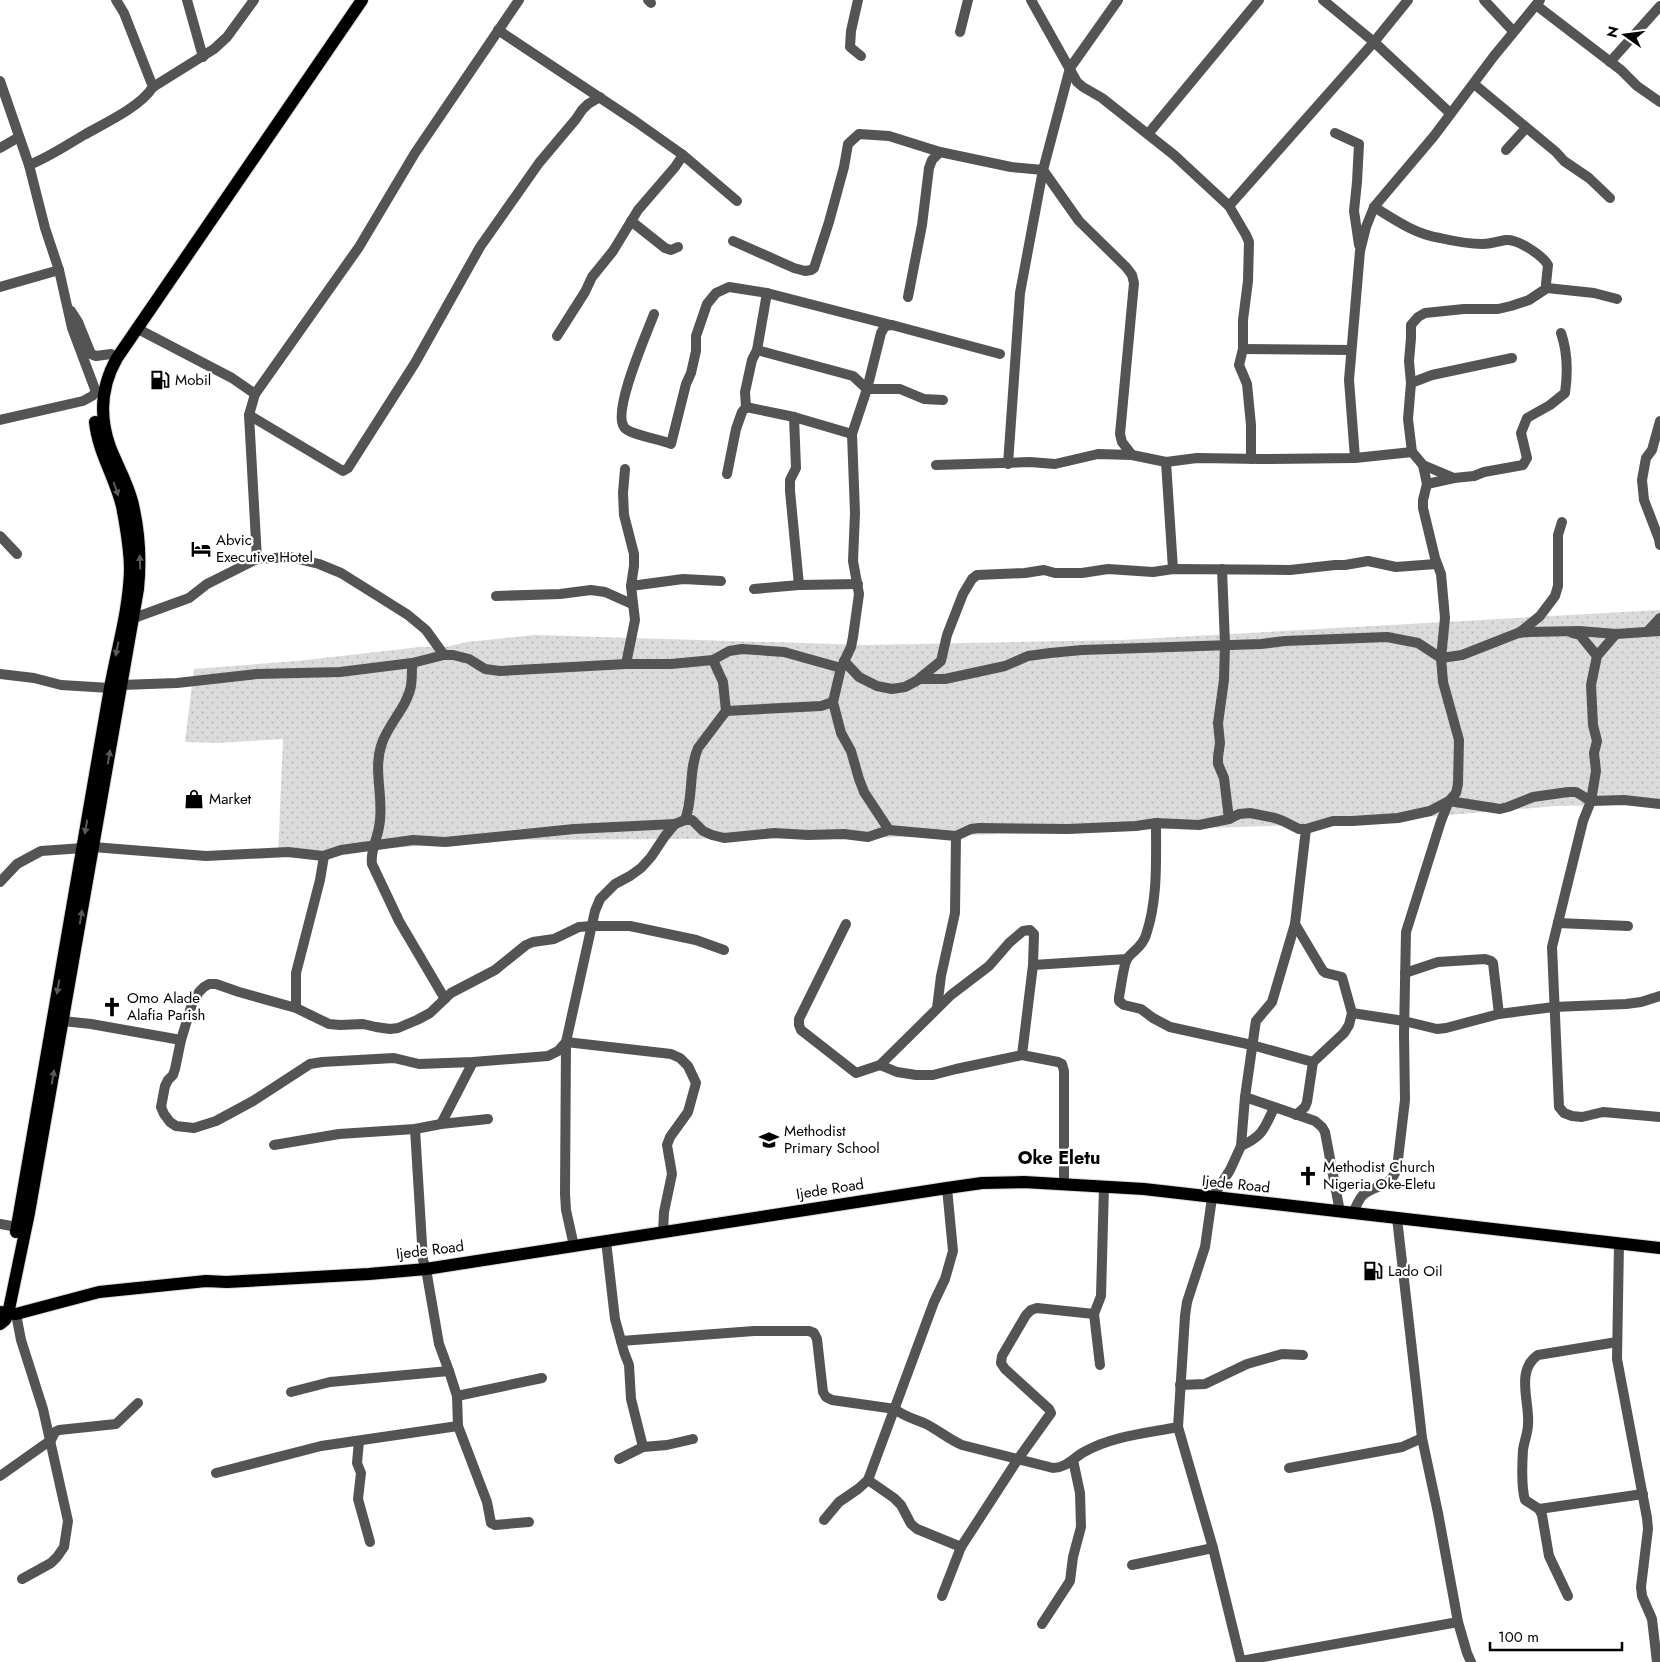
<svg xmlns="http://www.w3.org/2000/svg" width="1660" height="1662" font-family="Jost,sans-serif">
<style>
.grass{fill:url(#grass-dots)}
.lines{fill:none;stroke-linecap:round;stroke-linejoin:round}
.major-casing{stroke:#dbdbdb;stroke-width:14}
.minor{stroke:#545454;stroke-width:10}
.major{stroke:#000;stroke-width:12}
.oneway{fill:#595959}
.labels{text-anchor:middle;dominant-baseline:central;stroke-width:4.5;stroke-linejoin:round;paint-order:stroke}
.poi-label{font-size:15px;fill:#000;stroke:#fff;text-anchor:start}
.street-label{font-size:15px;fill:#000;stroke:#fff}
.quarter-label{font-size:18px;font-weight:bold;fill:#000;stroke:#fff}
</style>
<defs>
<pattern id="grass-dots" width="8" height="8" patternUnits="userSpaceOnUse" patternTransform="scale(1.25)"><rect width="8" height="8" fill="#dbdbdb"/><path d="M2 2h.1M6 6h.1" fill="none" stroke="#bababa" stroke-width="1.8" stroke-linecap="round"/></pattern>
</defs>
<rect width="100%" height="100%" fill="#fff"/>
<polygon class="grass" points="1660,610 1660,804 1557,806 1341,824 866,838 505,840 278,856 283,739 217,743 185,742 194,669 297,661 420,647 446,647 467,642 535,635 867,645 1122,640"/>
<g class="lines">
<defs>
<g id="major">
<path d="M16,1232L110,688C117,649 129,610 130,570C130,549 126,527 122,506C115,477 98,452 95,422"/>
<polyline points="0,1312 16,1314 99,1292 206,1281 227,1282 369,1274 426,1269 947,1188 982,1183 1024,1182 1144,1189 1660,1248"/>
<path d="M0,1324L5,1320L8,1314L29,1213L138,589C141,559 139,529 132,501C127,482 117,465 110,447C99,416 101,386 117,358L362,0"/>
</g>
</defs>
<use href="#major" class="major-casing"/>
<g class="minor">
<polyline points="187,0 203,57"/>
<polyline points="648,0 651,3"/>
<polyline points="858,0 851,31 850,47 861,56"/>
<polyline points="1031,0 1077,82 1083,87 1102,98 1174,155 1229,206 1246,235 1249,242 1248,281 1243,320 1243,349 1239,365 1247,384 1251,425 1251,459"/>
<polyline points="1323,0 1374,42 1450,113"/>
<polyline points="1484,0 1513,31"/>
<polyline points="1536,5 1621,70 1637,86 1660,102"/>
<polyline points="498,30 635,121 683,155 675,167 638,210 613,251 592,277 585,292 557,336"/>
<polyline points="960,32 968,0"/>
<polyline points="1610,62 1660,6"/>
<polyline points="0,81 29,165 45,228 59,270 72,328 96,392 92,396 83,401 0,420"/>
<polyline points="1474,84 1556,152 1564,161 1589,178 1610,198"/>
<polyline points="153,87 214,49 227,37 254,0"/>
<polyline points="1335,133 1359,144 1357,182 1354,211 1359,245"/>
<polyline points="1148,134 1259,0"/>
<polyline points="0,148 19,137"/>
<polyline points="1506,150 1526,128"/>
<polyline points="683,155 737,201"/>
<path d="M29,165C49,157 65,146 84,135C105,123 139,108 153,87L124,13L116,0"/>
<polyline points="1229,206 1374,42 1408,0"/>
<path d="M1374,207C1395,220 1415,234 1440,238C1453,241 1469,244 1483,244C1491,244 1498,241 1506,240C1518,239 1542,255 1548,265L1546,284L1547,288"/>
<polyline points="631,221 665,248 671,250 678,247"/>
<polyline points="733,241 794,268 805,271 811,270 814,268 829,222 844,167 848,144 859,134 889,136 940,152 1011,167 1043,170 1079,221 1126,267 1132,275 1134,283 1120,434 1122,442 1132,455"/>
<polyline points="0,287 59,270"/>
<polyline points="908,297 922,225 929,168 932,160 940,152"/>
<polyline points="71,311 78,322 91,354 96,356 111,354"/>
<path d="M654,314C647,333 612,411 624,427C629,435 660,439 671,444L686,384L691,373L696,351V336L707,304L716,293L729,287L767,293L891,325"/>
<polyline points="138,329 232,378 255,394 249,415 343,471 348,468 415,363 480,247 539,163 576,119 582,110 588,104 600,97"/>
<polyline points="1243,349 1351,350"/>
<polyline points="757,350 853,376 867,389 900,389 924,399 943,400"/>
<polyline points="1411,383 1432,375 1512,358"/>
<polyline points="255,394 359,247 415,153 519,0"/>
<polyline points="746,407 794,417 852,434"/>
<polyline points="249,415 257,559"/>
<polyline points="794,417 796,468 790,480 790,491 799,585"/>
<polyline points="1660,421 1652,450 1646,458 1642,480 1644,500 1659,539 1660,545"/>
<polyline points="1355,458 1349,380 1360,251 1366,227 1374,207 1434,136 1494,56 1540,0"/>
<polyline points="1166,462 1173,569"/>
<polyline points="1008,464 1020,293 1043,170 1070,68 1118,0"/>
<polyline points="936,465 1030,462 1055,464 1098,454 1132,455 1166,462 1197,458 1261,459 1355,458 1412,452"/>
<polyline points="1423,465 1454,478"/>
<polyline points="625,469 623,493 624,515 634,554 634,566 631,586 635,620 626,664"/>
<polyline points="727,474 736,429 742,412 746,407 745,392 752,360 757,350 767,293"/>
<path d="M1427,484L1454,478L1474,476L1484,472L1523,465L1527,458L1521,433L1527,418L1550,405L1565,393C1568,372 1568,353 1561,333"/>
<polyline points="0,536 17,554"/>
<polyline points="1222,569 1225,644 1224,680 1218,723 1220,743 1218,757 1218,764 1224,778 1229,819"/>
<polyline points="631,586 683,579 721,581"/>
<polyline points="754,589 799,585 858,584"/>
<polyline points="496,596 560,594 591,590 605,592 632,604"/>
<polyline points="134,618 189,598 207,584 257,559 290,557 319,564 341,573 381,598 408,615 426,630 444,655"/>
<polyline points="1649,630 1660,618"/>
<polyline points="1519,633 1540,616 1555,596 1558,586 1558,535 1562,522"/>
<polyline points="1572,633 1580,635 1597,656 1591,685 1593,725 1597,741 1594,753 1596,771 1591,801 1583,821 1552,947 1559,1107 1564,1113 1572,1116 1582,1117 1603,1112 1660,1117"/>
<polyline points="1597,656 1616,634"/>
<polyline points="844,661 859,677 877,686 892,689 905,687 920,679 945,679 1005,666 1028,656 1050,653 1082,650 1261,644 1285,641 1387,637 1418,643 1441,658 1462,655 1518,633 1528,632 1579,631 1616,634 1660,631"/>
<path d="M412,663C412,670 412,678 411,686C407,707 389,723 382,743C372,771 385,799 379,827C377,840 370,851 372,864L399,921L445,999"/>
<polyline points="0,674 34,678 61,685 110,688"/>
<polyline points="920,678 941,661 947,635 963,594 972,579 977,575 1025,573 1044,570 1055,573 1082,573 1108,569 1153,572 1173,569 1290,570 1335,565 1345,565 1368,561 1396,567 1436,564"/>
<polyline points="121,685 177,683 257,674 340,672 412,663 444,655 453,655 469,659 485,669 500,671 626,664 671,664 713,660 729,651 742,649 784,652 841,668"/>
<polyline points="726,711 821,706 833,702"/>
<path d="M685,820C694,797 688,771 698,748L726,711L723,682L713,660"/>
<path d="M1156,823C1156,861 1158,899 1146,935C1142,948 1132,951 1127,959C1123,967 1121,988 1119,997V1001L1124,1005L1141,1009L1153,1018L1170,1027L1252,1045L1313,1062"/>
<polyline points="889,830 864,792 859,779 851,751 841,733 833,702 841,668 851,647 853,637 859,594 853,561 855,513 852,434 867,389 881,333 885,326 892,325 1000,354"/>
<polyline points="93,847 206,856 288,852 323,856 341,850 413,840 445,842 574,829 675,824"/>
<polyline points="0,882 17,864 41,851 83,848"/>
<polyline points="1558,923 1628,926"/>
<polyline points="846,924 799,1019 799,1025 801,1030 856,1073 880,1065 951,995 989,966 1009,943 1023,931 1030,930 1034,934 1033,965 1022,1055"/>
<polyline points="1295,924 1323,971 1326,973 1342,977 1352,1013 1349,1025 1344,1033 1313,1062 1307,1102 1305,1107 1296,1115"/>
<polyline points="1033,965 1127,959"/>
<polyline points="1405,973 1438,962 1485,959 1491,961 1493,963 1499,1014"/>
<polyline points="296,1008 296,973 320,880 324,856"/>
<polyline points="937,1008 941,976 955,913 956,836"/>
<polyline points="1352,1013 1404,1021 1437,1029 1446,1028 1499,1014 1554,1007 1626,1004 1641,1002 1660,996"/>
<polyline points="63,1021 91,1024 181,1040"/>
<polyline points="880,1065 897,1072 916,1075 933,1075 956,1069 1022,1055 1058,1062 1062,1064 1064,1071 1064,1183"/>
<polyline points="1245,1097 1315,1121 1322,1127 1325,1132 1340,1212"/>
<polyline points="441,1124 473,1062"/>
<polyline points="415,1129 423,1260 426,1269 439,1344 449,1371 457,1396 458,1426 487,1502 491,1523 495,1525 529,1522"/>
<polyline points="274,1145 339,1134 415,1129 441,1124 488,1119"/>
<path d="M1241,1146C1263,1136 1264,1129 1274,1108"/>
<path d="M1353,1213C1356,1207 1358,1200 1363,1195C1376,1184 1391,1188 1397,1168L1405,1100L1404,1034L1406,932L1441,821L1449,801L1456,793L1458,784L1459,740L1443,682L1441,658L1445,618L1441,574L1435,558L1423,508V500L1427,484L1423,465L1412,452L1408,419L1411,383L1409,361L1411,338V325L1418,317L1425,313L1464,309H1498L1511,306L1529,300L1547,288L1594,293L1617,299"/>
<polyline points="1397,1218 1422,1438 1438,1513 1458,1622 1467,1653 1471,1662"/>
<polyline points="0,1224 17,1227"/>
<polyline points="663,1232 664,1212 672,1174 667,1145 670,1137 688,1112 696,1083 688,1066 680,1058 671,1054 566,1042 558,1051 548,1056 473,1062 419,1064 394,1058 322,1062 310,1064 253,1101 216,1121 194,1128 176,1126 170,1122 164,1114 161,1107 165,1086 168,1080 173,1075 175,1069 181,1040 192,1004 199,992 204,987 209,984 216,984 239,992 296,1008 329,1024 340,1025 363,1024 376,1027 390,1029 398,1028 417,1020 430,1013 451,993 495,970 526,945 533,942 554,939 579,927 593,926 630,926 696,940 724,950"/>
<polyline points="606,1241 615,1319 624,1352 629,1365 631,1399 643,1447"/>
<polyline points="1619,1243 1617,1359 1647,1518 1648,1529 1641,1587 1642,1596 1652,1619 1657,1662"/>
<polyline points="574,1246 566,1210 565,1194 566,1042 595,911 600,899 615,884 630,876 641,868 651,857 665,836 675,824 685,820 692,820 703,831 712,835 724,838 774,833 808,835 844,834 868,837 889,830 956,836 971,829 979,828 1068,829 1136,826 1156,823 1199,825 1229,819 1239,814 1250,813 1275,818 1283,821 1299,829 1306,829 1333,821 1352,821 1398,818 1430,811 1449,801 1500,809 1508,807 1533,797 1568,792 1576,792 1591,801 1624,800 1660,804"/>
<polyline points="16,1314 21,1340 43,1409 68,1521 64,1547 57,1557 51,1563 22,1579"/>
<path d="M621,1341L754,1331H809L814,1333L817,1339L823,1392L826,1397L832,1400L895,1409C903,1416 914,1419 924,1423C937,1429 948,1439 962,1445L1053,1468C1066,1468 1073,1458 1084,1452C1112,1436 1147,1433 1178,1427"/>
<polyline points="1100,1365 1094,1314 1101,1296 1104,1186"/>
<polyline points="1180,1385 1205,1384 1247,1364 1282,1354 1303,1355"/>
<polyline points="291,1392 330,1382 449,1371"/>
<polyline points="457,1396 542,1378"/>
<polyline points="359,1441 357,1463 361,1473 358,1499 370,1542"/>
<polyline points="619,1459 643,1447 667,1445 693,1439"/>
<polyline points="1289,1468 1402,1447 1422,1438"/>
<polyline points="216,1473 321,1446 458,1426"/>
<polyline points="0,1476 51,1440 55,1432 59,1430 116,1424 138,1403"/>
<polyline points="868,1480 894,1498 901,1505 911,1524 917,1529 961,1547"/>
<polyline points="1539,1509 1643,1494"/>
<polyline points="824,1520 839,1502 858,1489 868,1480 934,1302 945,1279 953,1251 947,1188"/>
<polyline points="1132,1565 1213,1548"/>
<polyline points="942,1596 961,1547 1018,1459 1051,1413 1049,1409 1005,1369 1001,1363 1002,1356 1026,1315 1031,1310 1037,1308 1094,1314"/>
<path d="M1568,1596L1549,1556L1542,1515L1539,1509L1525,1500C1521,1486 1522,1466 1523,1450C1524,1442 1528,1433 1528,1424C1530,1403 1515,1370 1538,1355L1617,1342"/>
<polyline points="1042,1624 1070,1581 1073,1557 1081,1527 1080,1493 1073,1460"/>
<polyline points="1241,1661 1458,1622"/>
<polyline points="1241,1662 1213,1548 1178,1427 1185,1316 1187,1302 1205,1247 1212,1198 1230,1170 1241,1146 1245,1097 1255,1027 1256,1021 1272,1002 1295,924 1306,829"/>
</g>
<use href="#major" class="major"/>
</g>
<defs><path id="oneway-solid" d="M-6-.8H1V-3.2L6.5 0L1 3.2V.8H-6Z" transform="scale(1.25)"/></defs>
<g class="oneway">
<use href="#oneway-solid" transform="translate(116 489) rotate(71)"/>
<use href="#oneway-solid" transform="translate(140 562) rotate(-92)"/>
<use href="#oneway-solid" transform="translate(117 649) rotate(102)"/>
<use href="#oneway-solid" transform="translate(109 757) rotate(-80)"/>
<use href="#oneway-solid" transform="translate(86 827) rotate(100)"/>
<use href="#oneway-solid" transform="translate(81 917) rotate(-80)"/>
<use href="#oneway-solid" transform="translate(58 987) rotate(100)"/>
<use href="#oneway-solid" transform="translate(53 1077) rotate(-80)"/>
</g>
<defs>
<symbol id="fuel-bare" viewBox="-9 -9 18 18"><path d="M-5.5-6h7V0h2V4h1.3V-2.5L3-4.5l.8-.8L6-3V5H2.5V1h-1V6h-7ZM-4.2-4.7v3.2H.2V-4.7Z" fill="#000" stroke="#fff" stroke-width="2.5" paint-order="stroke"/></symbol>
<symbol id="hotel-bare" viewBox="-9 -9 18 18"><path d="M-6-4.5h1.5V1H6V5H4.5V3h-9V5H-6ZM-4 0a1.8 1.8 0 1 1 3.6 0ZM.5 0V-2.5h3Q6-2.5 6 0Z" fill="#000" stroke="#fff" stroke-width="2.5" paint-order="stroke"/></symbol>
<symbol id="shop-bare" viewBox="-9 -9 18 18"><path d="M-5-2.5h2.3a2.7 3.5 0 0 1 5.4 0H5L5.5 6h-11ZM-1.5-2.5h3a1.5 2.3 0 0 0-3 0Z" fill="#000" stroke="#fff" stroke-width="2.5" paint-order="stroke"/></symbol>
<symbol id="church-bare" viewBox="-9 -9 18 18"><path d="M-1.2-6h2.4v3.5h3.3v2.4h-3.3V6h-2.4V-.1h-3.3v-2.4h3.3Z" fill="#000" stroke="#fff" stroke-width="2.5" paint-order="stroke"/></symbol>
<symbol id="school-bare" viewBox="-9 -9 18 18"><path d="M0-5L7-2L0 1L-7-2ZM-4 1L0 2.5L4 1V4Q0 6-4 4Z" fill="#000" stroke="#fff" stroke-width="2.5" paint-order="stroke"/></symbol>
</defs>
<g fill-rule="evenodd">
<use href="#fuel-bare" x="146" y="366" width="28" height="28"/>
<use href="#hotel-bare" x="187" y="535" width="28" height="28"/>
<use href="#shop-bare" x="180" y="785" width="28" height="28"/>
<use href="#church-bare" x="98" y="993" width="28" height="28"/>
<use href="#school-bare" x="755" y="1126" width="28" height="28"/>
<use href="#church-bare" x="1294" y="1162" width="28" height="28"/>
<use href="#fuel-bare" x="1359" y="1257" width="28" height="28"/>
</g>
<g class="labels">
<g class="poi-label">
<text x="175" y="380">Mobil</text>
<text x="216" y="540">Abvic<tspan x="216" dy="17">Executive Hotel</tspan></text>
<text x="209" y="799">Market</text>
<text x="127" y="998">Omo Alade<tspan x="127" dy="17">Alafia Parish</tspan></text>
<text x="784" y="1131">Methodist<tspan x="784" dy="17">Primary School</tspan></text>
<text x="1323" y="1167">Methodist Church<tspan x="1323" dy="17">Nigeria Oke-Eletu</tspan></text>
<text x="1388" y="1271">Lado Oil</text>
</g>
<g class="street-label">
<text transform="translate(1236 1184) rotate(6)">Ijede Road</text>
<text transform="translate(830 1189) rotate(-9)">Ijede Road</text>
<text transform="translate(430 1250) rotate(-7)">Ijede Road</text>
</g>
<g class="quarter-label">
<text x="1059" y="1158">Oke Eletu</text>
</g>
</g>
<g transform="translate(1625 35) rotate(284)" stroke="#ffffff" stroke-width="4" paint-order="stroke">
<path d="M0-4L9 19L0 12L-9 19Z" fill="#000000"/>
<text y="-8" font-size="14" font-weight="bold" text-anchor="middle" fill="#000000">N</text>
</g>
<path d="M1490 1642v8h132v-8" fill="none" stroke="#000000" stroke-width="2.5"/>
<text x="1498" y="1642" font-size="15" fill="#000000" stroke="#ffffff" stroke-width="4" paint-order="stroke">100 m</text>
</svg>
